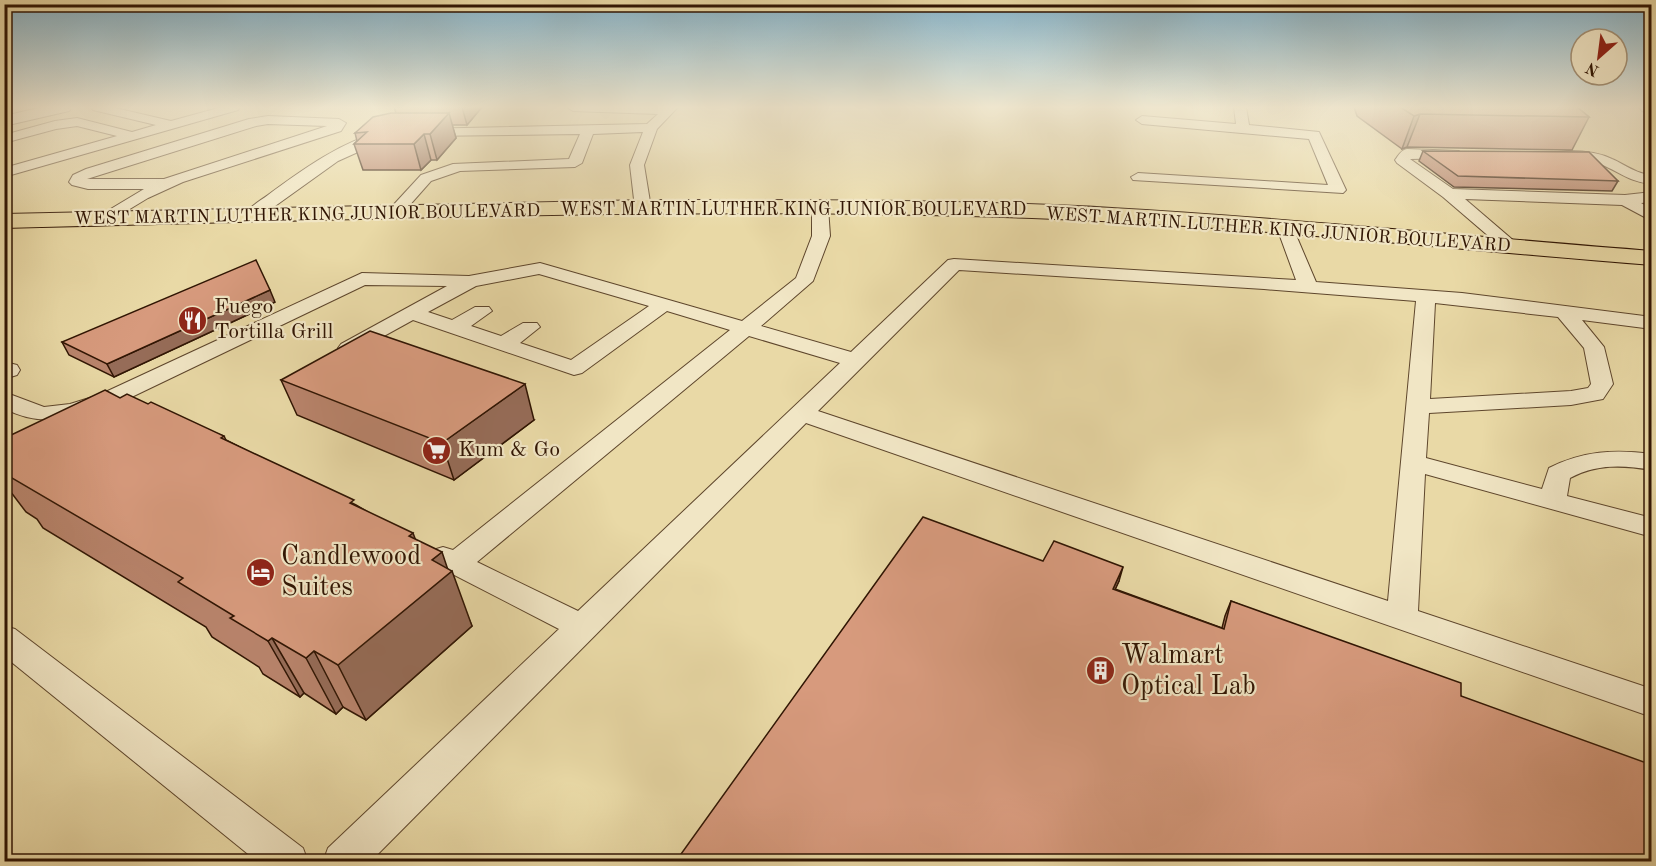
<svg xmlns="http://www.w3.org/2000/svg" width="1656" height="866" font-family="'Old Standard TT',serif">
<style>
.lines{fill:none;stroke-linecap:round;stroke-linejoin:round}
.lane-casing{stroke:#5e462c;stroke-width:2}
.street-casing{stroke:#5e462c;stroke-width:2}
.secondary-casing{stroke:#301503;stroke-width:2}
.primary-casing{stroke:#301503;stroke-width:2}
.lane{fill:#f1e6c5;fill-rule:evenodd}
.street{fill:#f1e6c5;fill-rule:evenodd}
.secondary{fill:#f1e6c5;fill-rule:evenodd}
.primary{fill:#e9d9a6;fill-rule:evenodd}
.wall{fill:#b9846c;stroke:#301503;stroke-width:1.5}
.shaded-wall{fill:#966c58;stroke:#301503;stroke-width:1.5}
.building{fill:#d79a7d;stroke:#301503;stroke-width:1.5}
.labels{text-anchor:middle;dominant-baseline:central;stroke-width:4.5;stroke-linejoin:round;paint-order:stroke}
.far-street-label{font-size:18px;fill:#301503;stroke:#f1e6c5}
.poi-label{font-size:22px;fill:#301503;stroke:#f1e6c5;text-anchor:start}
.near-poi-label{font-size:27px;fill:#301503;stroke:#f1e6c5;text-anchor:start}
</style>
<rect width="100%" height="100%" fill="#e9d9a6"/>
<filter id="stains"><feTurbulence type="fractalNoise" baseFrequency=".00333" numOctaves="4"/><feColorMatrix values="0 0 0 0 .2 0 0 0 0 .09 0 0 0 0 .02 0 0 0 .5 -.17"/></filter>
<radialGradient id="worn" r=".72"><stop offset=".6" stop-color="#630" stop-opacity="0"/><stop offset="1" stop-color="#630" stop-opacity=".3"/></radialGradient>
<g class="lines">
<defs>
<g id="lane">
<polygon points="91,107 111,107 171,121 222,107 240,107 238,110 4,177 4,168 117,136 77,126 56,129 4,143 4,135 55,121 77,118 132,132 156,125 93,110"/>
<polygon points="567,107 678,107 657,129 644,165 651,208 649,211 637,211 635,208 630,165 643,132 593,134 582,163 575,167 460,171 431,181 400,216 388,216 386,213 421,175 453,164 569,159 580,134 422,136 415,132 417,129 647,124 658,114 573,111"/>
<polygon points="1234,107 1246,107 1249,125 1319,132 1346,190 1343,193 1133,180 1131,177 1138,173 1328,185 1309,139 1142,124 1136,120 1142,116 1236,124"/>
<path d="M268,116L339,119L346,123L341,131L183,182L148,198L105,224L99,222L97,219L99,216L144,189H88L72,185L69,182L73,175L86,169L249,119ZM268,124L327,126L164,179H87L256,126Z"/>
<path d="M384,131L389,132L391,135L389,138L338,161L257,219H245L243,216C249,207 260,201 268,195C303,169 342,141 384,131Z"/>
<path d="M1407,149L1459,151L1461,154L1459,157L1454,158L1410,159L1453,189L1625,195L1652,192V202L1641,203L1652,209V221L1622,205L1465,199L1521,247L1518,251H1506L1443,197L1397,163L1395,160C1399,155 1401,150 1407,149Z"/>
<path d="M1569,151C1584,151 1598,152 1612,159C1626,165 1636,174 1652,175V184C1627,182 1615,168 1594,162C1582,158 1565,163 1557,155L1559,152Z"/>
<path d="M820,202L828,207L830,236L813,281L761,326L851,352L948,260L954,259L1296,280L1277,228L1285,223L1293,228L1316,282L1462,293L1652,317V329L1582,320L1604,347L1613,384L1603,399L1571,405L1429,413L1426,458L1542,489L1549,468C1583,451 1614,449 1652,454V470C1622,465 1597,464 1570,478L1567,496L1652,518V537L1425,474L1418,611L1652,689V717L806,423L370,862H323L328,848L559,629L433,564L429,557L433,550L443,547L453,550L730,330L667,311L582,373L574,375L413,320L355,352L348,354L341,352L338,348L341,344L447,286L365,285L115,405C77,418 42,429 4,408V392L44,407L70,404L99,395L362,273L469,276L540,263L742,321L796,278L812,236V207ZM959,270L1264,289L1416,301L1388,601L818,411ZM539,274L649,306L571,360L520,343L540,327L537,323H523L501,336L471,326L492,311L489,307H475L452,320L428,312L476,286ZM1435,303L1558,317L1584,348L1591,384L1588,388L1571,391L1430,399ZM749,336L840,363L578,611L477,562Z"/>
<polygon points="9,363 17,365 20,370 17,375 4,379 4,365"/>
<polygon points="4,626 15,629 303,848 308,862 258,862 4,656"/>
</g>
<polygon id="street" points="43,107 72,107 69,111 4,126 4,116"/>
<polygon id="secondary" points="1639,107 1652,107 1652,114 1642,111"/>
<path id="primary" d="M647,200C802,200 957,199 1112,208C1292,218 1472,237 1652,251V265C1445,249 1239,225 1032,218C690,206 347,220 4,228V214Z"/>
</defs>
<use href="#lane" class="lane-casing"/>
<use href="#street" class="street-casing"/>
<use href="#secondary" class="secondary-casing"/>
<use href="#primary" class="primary-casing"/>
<use href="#lane" class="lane"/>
<use href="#street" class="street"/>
<use href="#secondary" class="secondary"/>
<use href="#primary" class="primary"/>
</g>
<g class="wall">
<polygon points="394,107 482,107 467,125 452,125 456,138 437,160 431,160 421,170 363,170 354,144 357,141 355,133 396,113"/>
<polygon points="1354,107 1577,107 1589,117 1572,150 1407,147 1402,149 1357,116"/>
<polygon points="1423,151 1618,181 1612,191 1454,187 1419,161"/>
<polygon points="275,302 114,377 69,355 62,342"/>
<polygon points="281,380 534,420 454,480 297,415"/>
<polygon points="120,398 224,436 226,440 356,505 416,540 447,568 472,626 366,720 343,707 336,714 304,693 300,697 263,674 259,667 212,637 206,627 43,528 37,519 26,512 4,483 4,441 10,438 9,436"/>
<polygon points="1043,561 1119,581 1115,589 1222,628 1225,616 1231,601 1461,696 1652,861"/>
</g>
<g class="shaded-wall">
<polygon points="462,107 482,107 467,125"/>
<polygon points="449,113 456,138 437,160 430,134"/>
<polygon points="1420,114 1407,147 1402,149 1414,116"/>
<polygon points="424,134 431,160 421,170 414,144"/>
<polygon points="270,290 275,302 114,377 107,364"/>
<polygon points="525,384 534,420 454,480 442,443"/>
<polygon points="413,533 433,586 432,560 442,552 449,573 452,571 472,626 366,720 338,665 409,536"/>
<polygon points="1123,567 1119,581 1109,603 1113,589"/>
<polygon points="272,638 304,693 300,697 268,641"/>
<polygon points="314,651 343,707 336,714 306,658"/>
</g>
<g class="building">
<polygon points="1400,107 1577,107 1589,117 1420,114 1414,116"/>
<polygon points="391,113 449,113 430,134 424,134 414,144 354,144 367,132 355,133 373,117"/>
<polygon points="1423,151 1589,152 1618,181 1458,176"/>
<polygon points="256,260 270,290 107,364 62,342"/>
<polygon points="370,331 525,384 442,443 281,380"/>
<polygon points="105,390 120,398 127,394 148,404 151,402 224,436 221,438 354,500 350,503 413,533 409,536 442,552 432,560 452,571 338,665 314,651 306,658 272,638 268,641 230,618 234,616 178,582 183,578 5,474 10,472 4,469 4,441 11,438 9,436"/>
<polygon points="923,517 1043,561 1054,541 1123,567 1113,589 1224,629 1231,601 1461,683 1461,696 1652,765 1652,861 676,861"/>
</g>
<linearGradient id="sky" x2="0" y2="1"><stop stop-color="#87b6cd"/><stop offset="0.47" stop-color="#f5eed7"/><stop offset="1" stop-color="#f5eed7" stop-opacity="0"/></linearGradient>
<rect width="1656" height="228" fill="url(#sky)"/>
<defs>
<symbol id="restaurant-disc" viewBox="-11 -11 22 22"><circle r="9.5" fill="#8f2418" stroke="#f1e6c5"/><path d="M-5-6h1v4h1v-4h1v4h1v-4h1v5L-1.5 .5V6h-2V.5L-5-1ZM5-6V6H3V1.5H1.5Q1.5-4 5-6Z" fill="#fff"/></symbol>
<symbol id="supermarket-disc" viewBox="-11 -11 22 22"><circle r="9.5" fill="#8f2418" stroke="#f1e6c5"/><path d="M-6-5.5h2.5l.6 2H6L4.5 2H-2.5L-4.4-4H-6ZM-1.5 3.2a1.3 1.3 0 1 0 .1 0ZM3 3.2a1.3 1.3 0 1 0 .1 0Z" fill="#fff"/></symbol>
<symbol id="hotel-disc" viewBox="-11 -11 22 22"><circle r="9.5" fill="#8f2418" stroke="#f1e6c5"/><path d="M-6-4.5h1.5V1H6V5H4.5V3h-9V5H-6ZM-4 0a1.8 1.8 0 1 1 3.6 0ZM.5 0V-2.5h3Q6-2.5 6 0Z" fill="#fff"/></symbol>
<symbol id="building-disc" viewBox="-11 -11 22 22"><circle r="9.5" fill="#8f2418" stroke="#f1e6c5"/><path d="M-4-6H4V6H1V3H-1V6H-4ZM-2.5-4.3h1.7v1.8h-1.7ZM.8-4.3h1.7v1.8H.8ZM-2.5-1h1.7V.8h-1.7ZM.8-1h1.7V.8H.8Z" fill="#fff"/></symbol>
</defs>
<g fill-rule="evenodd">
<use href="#restaurant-disc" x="176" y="304" width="33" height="33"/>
<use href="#supermarket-disc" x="420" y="434" width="33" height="33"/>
<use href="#hotel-disc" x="244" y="556" width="33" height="33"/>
<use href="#building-disc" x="1084" y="654" width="33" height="33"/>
</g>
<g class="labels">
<g class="far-street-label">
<text x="793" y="210">WEST MARTIN LUTHER KING JUNIOR BOULEVARD</text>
<text transform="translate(307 215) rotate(-1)">WEST MARTIN LUTHER KING JUNIOR BOULEVARD</text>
<text transform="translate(1278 230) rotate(4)">WEST MARTIN LUTHER KING JUNIOR BOULEVARD</text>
</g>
<g class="poi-label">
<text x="214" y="307">Fuego<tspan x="214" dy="25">Tortilla Grill</tspan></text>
<text x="458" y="450">Kum &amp; Go</text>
</g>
<g class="near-poi-label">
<text x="281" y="556">Candlewood<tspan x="281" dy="31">Suites</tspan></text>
<text x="1121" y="655">Walmart<tspan x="1121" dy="31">Optical Lab</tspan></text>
</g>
</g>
<rect width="1656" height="866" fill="none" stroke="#e9d9a6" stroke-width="24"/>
<rect x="6" y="6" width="1644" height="854" fill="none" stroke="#301503" stroke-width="3"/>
<rect x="12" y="12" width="1632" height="842" fill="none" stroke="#301503" stroke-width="1.5"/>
<g transform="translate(1599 57) rotate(208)"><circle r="28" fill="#f1e6c5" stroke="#a49277" stroke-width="1.5"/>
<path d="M0-4.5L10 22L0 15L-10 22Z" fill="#8f2418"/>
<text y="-9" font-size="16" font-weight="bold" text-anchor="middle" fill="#301503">N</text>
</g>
<rect width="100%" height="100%" filter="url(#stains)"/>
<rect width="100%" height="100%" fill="url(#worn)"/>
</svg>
